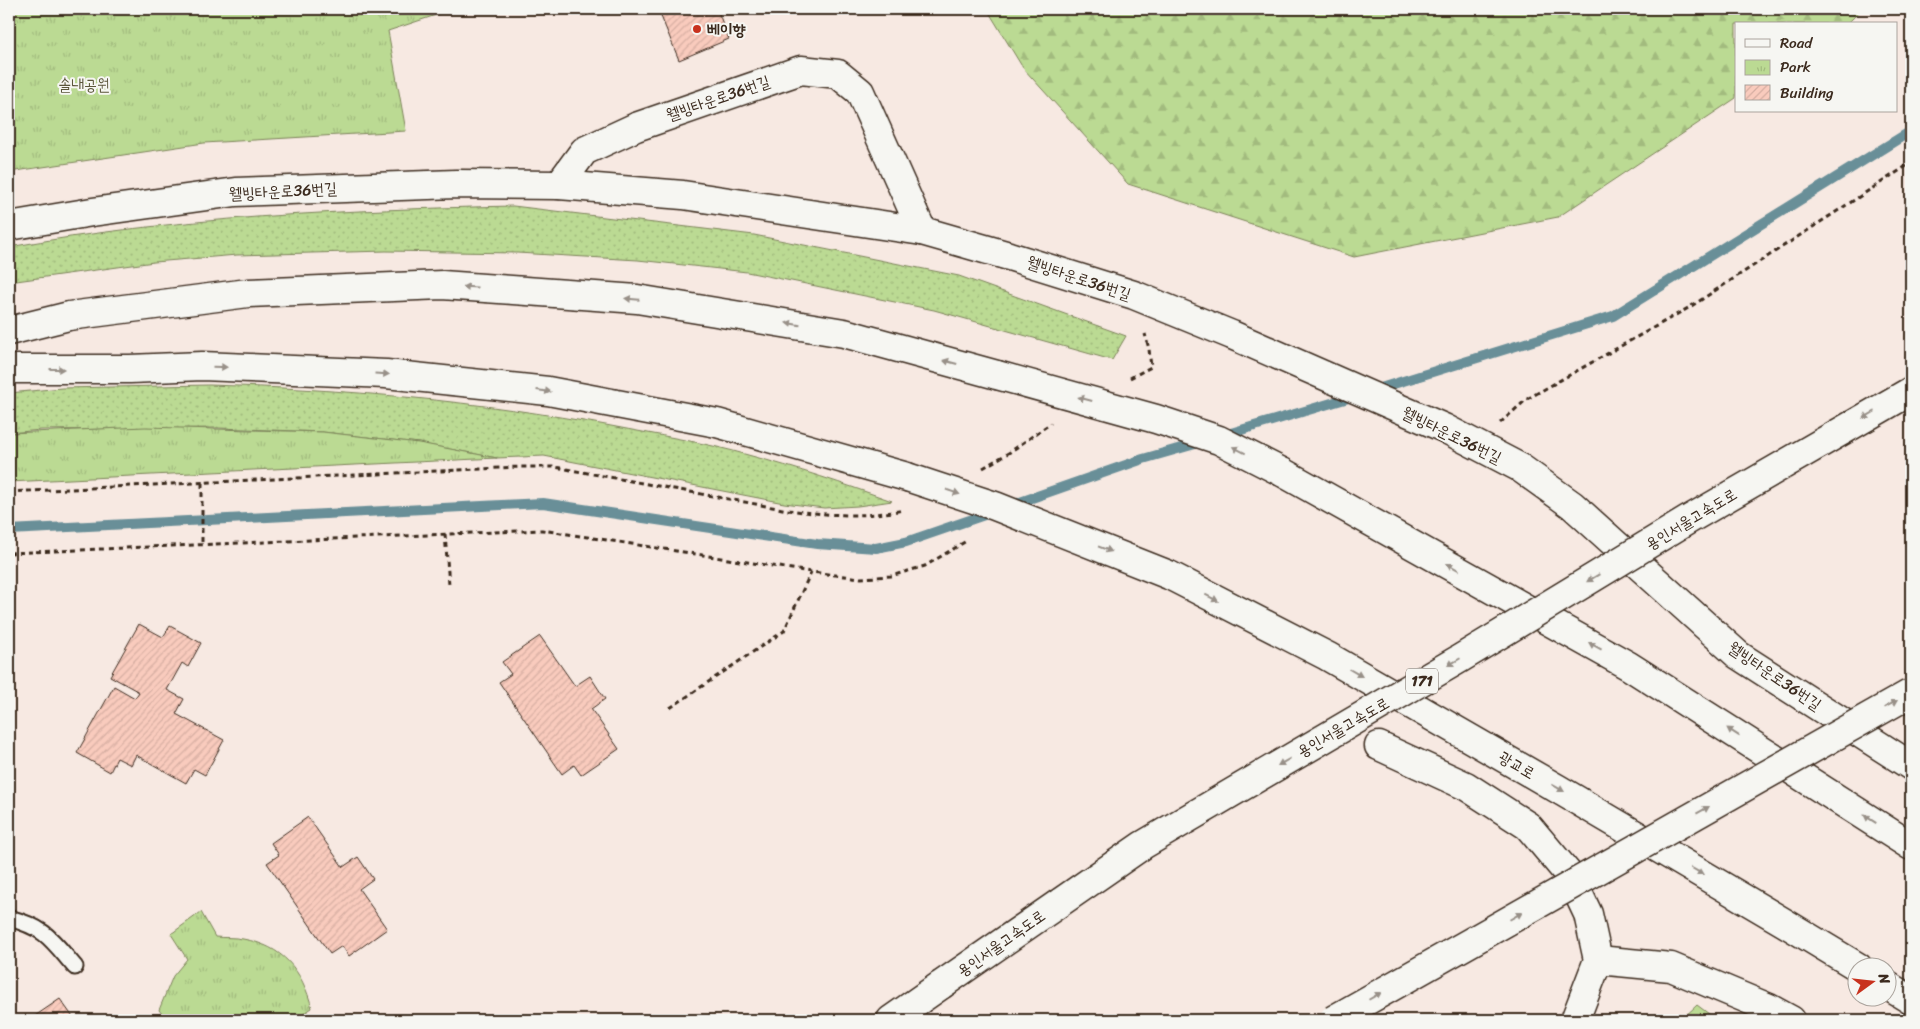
<svg xmlns="http://www.w3.org/2000/svg" width="1920" height="1029" font-family="Sriracha,'Poor Story',sans-serif">
<style>
.grass{fill:url(#grass-dots);stroke:#7b8258}
.forest{fill:url(#forest-firs);stroke:#7b8258}
.park{fill:url(#park-tufts);stroke:#7b8258}
.lines{fill:none;stroke-linecap:round;stroke-linejoin:round}
.stream{stroke:#698f98;stroke-width:10}
.building{fill:url(#building-hatch);stroke:#3b2a1e}
.lane-casing{stroke:#3b2a1e;stroke-width:19}
.street-casing{stroke:#3b2a1e;stroke-width:31}
.secondary-casing{stroke:#3b2a1e;stroke-width:31}
.highway-casing{stroke:#3b2a1e;stroke-width:31}
.path{stroke:#3b2a1e;stroke-width:3;stroke-dasharray:5 4;stroke-linecap:butt}
.lane{stroke:#f6f6f2;stroke-width:15}
.street{stroke:#f6f6f2;stroke-width:28}
.secondary{stroke:#f6f6f2;stroke-width:28}
.highway{stroke:#f6f6f2;stroke-width:28}
.secondary-bridge-casing{stroke:#3b2a1e;stroke-width:31;stroke-linecap:butt}
.highway-bridge-casing{stroke:#3b2a1e;stroke-width:31;stroke-linecap:butt}
.secondary-bridge{stroke:#f6f6f2;stroke-width:28}
.highway-bridge{stroke:#f6f6f2;stroke-width:28}
.oneway{fill:#989088}
.poi-dot{fill:#c8321e;stroke:#f6f6f2;stroke-width:2}
.labels{text-anchor:middle;dominant-baseline:central;stroke-width:4;stroke-linejoin:round;paint-order:stroke}
.shield{fill:#f6f6f2;stroke:#73675e;stroke-width:1}
.shield-label{font-size:15px;font-weight:bold;fill:#3b2a1e}
.poi-label{font-size:16px;font-weight:bold;fill:#3b2a1e;stroke:#f6f6f2;text-anchor:start}
.park-label{font-size:16px;fill:#5b563b;stroke:#f6f6f2}
.street-label{font-size:16px;fill:#3b2a1e;stroke:#f6f6f2}
</style>
<defs>
<pattern id="grass-dots" width="8" height="8" patternUnits="userSpaceOnUse" patternTransform="scale(1.25)"><rect width="8" height="8" fill="#bbda93"/><path d="M2 2h.1M6 6h.1" fill="none" stroke="#a2bb7e" stroke-width="1.8" stroke-linecap="round"/></pattern>
<pattern id="forest-firs" width="22" height="20" patternUnits="userSpaceOnUse" patternTransform="scale(1.25)"><rect width="22" height="20" fill="#bbda93"/><path d="M5 1l3.5 6h-7zM16 11l3.5 6h-7z" fill="#a2bb7e"/></pattern>
<pattern id="park-tufts" width="24" height="20" patternUnits="userSpaceOnUse" patternTransform="scale(1.25)"><rect width="24" height="20" fill="#bbda93"/><path d="M3 7l-1-3M5 7V3M7 7l1-3M15 17l-1-3M17 17v-4M19 17l1-3" fill="none" stroke="#a2bb7e"/></pattern>
<pattern id="building-hatch" width="6" height="6" patternUnits="userSpaceOnUse" patternTransform="scale(1.25)"><rect width="6" height="6" fill="#f9cbbd"/><path d="M-1 1l2-2M0 6l6-6M5 7l2-2" fill="none" stroke="#d6aea2"/></pattern>
</defs>
<rect width="100%" height="100%" fill="#f7e9e2"/>
<filter id="ink" filterUnits="userSpaceOnUse"><feTurbulence type="fractalNoise" baseFrequency=".02" numOctaves="2"/><feDisplacementMap in="SourceGraphic" scale="10" xChannelSelector="R" yChannelSelector="G"/><feConvolveMatrix kernelMatrix="1 2 1 2 8 2 1 2 1" color-interpolation-filters="sRGB"/></filter>
<g filter="url(#ink)">
<g class="grass">
<path d="M513,206L754,235L959,276L1126,336L1112,360L934,310L747,272L638,260L517,253L386,251L237,255L154,262L9,282V247C176,217 344,210 513,206Z"/>
<path d="M209,385C344,389 479,401 611,426C657,435 703,442 748,455C797,468 844,484 892,501L858,506L824,508L784,503L544,456L497,458L418,443L323,432L218,428L41,430L9,433V393L62,388Z"/>
</g>
<g class="forest">
<polygon points="987,9 1862,9 1847,24 1736,24 1736,98 1558,217 1354,257 1128,184 1023,68"/>
<polygon points="1697,1005 1717,1020 1681,1020"/>
</g>
<g class="park">
<polygon points="9,9 454,9 388,31 406,131 204,143 9,172"/>
<polygon points="145,427 323,432 419,443 497,458 9,482 9,433"/>
<path d="M201,912L215,937C224,938 234,937 243,939C283,946 302,970 312,1008L294,1020H167L159,1010L173,976L187,959L171,934Z"/>
</g>
<g class="lines">
<g class="stream">
<polyline points="1371,391 1613,316 1911,131"/>
<polyline points="1221,436 1355,396"/>
<polyline points="1009,506 1143,459 1202,442"/>
<polyline points="9,530 543,503 817,544 876,548 906,542 993,512"/>
</g>
</g>
<g class="building">
<polygon points="658,9 717,9 729,39 679,60"/>
<polygon points="139,624 163,637 170,626 201,643 188,667 182,663 167,690 184,699 176,714 224,740 205,775 194,769 186,783 136,755 131,765 117,758 110,772 77,753 114,686 135,698 139,692 110,676"/>
<polygon points="540,636 575,686 590,676 605,699 591,709 619,749 581,775 574,765 562,774 499,682 511,674 502,662"/>
<polygon points="308,817 343,867 358,857 373,879 359,889 387,929 349,956 342,946 330,954 267,863 279,855 271,843"/>
<polygon points="60,999 75,1020 29,1020"/>
</g>
<g class="lines">
<defs>
<path id="lane" d="M9,918C46,928 51,939 75,967"/>
<g id="street">
<polyline points="559,185 584,151 636,127 801,70 838,74 860,92 922,231"/>
<polyline points="9,226 92,212 236,192 456,184 559,185 683,195 922,231 1009,256 1134,295 1232,335 1444,428 1519,467 1572,505 1738,655 1911,766"/>
<polyline points="1379,746 1466,786 1528,826 1570,876 1588,914 1598,960 1575,1020"/>
<polyline points="1598,960 1671,967 1769,1008 1791,1020"/>
</g>
<g id="secondary">
<polyline points="9,331 69,316 248,293 442,285 637,299 844,333 997,375"/>
<polyline points="9,369 130,369 202,366 386,374 548,391 717,423 907,477"/>
<polyline points="1282,472 1629,666 1911,846"/>
<polyline points="1169,575 1327,656 1558,789 1785,923 1858,967"/>
<polyline points="1888,986 1911,1000"/>
</g>
<polyline id="highway" points="891,1020 941,985"/>
</defs>
<use href="#lane" class="lane-casing"/>
<use href="#street" class="street-casing"/>
<use href="#secondary" class="secondary-casing"/>
<use href="#highway" class="highway-casing"/>
<g class="path">
<polyline points="1130,378 1151,367 1149,349 1145,334"/>
<polyline points="1500,423 1527,399 1690,307 1911,163"/>
<polyline points="983,468 1010,452 1051,423"/>
<polyline points="202,483 202,546"/>
<path d="M9,492L520,467H555L788,510C825,515 866,518 903,510"/>
<polyline points="445,534 449,585"/>
<polyline points="9,553 542,530 811,572 861,578 891,576 925,566 968,540"/>
<polyline points="670,708 784,631 811,572"/>
</g>
<use href="#lane" class="lane"/>
<use href="#street" class="street"/>
<use href="#secondary" class="secondary"/>
<use href="#highway" class="highway"/>
<defs>
<g id="secondary-bridge">
<polyline points="997,375 1156,419 1219,440 1282,472"/>
<polyline points="907,477 995,506 1169,575"/>
</g>
<g id="highway-bridge">
<polyline points="941,985 1143,845 1461,658 1688,520 1911,391"/>
<polyline points="1333,1020 1911,693"/>
</g>
</defs>
<use href="#secondary-bridge" class="secondary-bridge-casing"/>
<use href="#highway-bridge" class="highway-bridge-casing"/>
<use href="#secondary-bridge" class="secondary-bridge"/>
<use href="#highway-bridge" class="highway-bridge"/>
</g>
<defs><path id="oneway-solid" d="M-6-.8H1V-3.2L6.5 0L1 3.2V.8H-6Z" transform="scale(1.25)"/></defs>
<g class="oneway">
<use href="#oneway-solid" transform="translate(470 287) rotate(-176)"/>
<use href="#oneway-solid" transform="translate(632 299) rotate(-175)"/>
<use href="#oneway-solid" transform="translate(793 324) rotate(-171)"/>
<use href="#oneway-solid" transform="translate(950 362) rotate(-165)"/>
<use href="#oneway-solid" transform="translate(220 367) rotate(2)"/>
<use href="#oneway-solid" transform="translate(57 369)"/>
<use href="#oneway-solid" transform="translate(382 374) rotate(3)"/>
<use href="#oneway-solid" transform="translate(544 391) rotate(7)"/>
<use href="#oneway-solid" transform="translate(1085 399) rotate(-165)"/>
<use href="#oneway-solid" transform="translate(1869 415) rotate(150)"/>
<use href="#oneway-solid" transform="translate(1239 450) rotate(-153)"/>
<use href="#oneway-solid" transform="translate(953 492) rotate(19)"/>
<use href="#oneway-solid" transform="translate(1105 549) rotate(21)"/>
<use href="#oneway-solid" transform="translate(1453 567) rotate(-151)"/>
<use href="#oneway-solid" transform="translate(1593 578) rotate(149)"/>
<use href="#oneway-solid" transform="translate(1212 598) rotate(27)"/>
<use href="#oneway-solid" transform="translate(1595 646) rotate(-151)"/>
<use href="#oneway-solid" transform="translate(1454 662) rotate(150)"/>
<use href="#oneway-solid" transform="translate(1356 673) rotate(30)"/>
<use href="#oneway-solid" transform="translate(1891 704) rotate(-29)"/>
<use href="#oneway-solid" transform="translate(1733 732) rotate(-147)"/>
<use href="#oneway-solid" transform="translate(1284 762) rotate(150)"/>
<use href="#oneway-solid" transform="translate(1558 788) rotate(30)"/>
<use href="#oneway-solid" transform="translate(1703 810) rotate(-29)"/>
<use href="#oneway-solid" transform="translate(1870 819) rotate(-147)"/>
<use href="#oneway-solid" transform="translate(1697 871) rotate(30)"/>
<use href="#oneway-solid" transform="translate(1516 916) rotate(-30)"/>
<use href="#oneway-solid" transform="translate(1375 996) rotate(-30)"/>
</g>
</g>
<circle class="poi-dot" cx="697" cy="29" r="5"/>
<g class="labels">
<rect class="shield" x="1406" y="668.5" width="32" height="25" rx="4"/>
<g class="shield-label">
<text x="1422" y="681">171</text>
</g>
<g class="poi-label">
<text x="707" y="29">베이향</text>
</g>
<g class="park-label">
<text x="84" y="84">솔내공원</text>
</g>
<g class="street-label">
<text transform="translate(718 98) rotate(-19)">웰빙타운로36번길</text>
<text transform="translate(283 191) rotate(-3)">웰빙타운로36번길</text>
<text transform="translate(1079 278) rotate(18)">웰빙타운로36번길</text>
<text transform="translate(1452 435) rotate(26)">웰빙타운로36번길</text>
<text transform="translate(1691 519) rotate(-31)">용인서울고속도로</text>
<text transform="translate(1775 676) rotate(34)">웰빙타운로36번길</text>
<text transform="translate(1343 727) rotate(-30)">용인서울고속도로</text>
<text transform="translate(1517 765) rotate(30)">광교로</text>
<text transform="translate(1001 943) rotate(-35)">용인서울고속도로</text>
</g>
</g>
<rect width="1920" height="1029" fill="none" stroke="#f6f6f2" stroke-width="30"/>
<rect x="15" y="15" width="1890" height="999" fill="none" stroke="#3b2a1e" stroke-width="2" filter="url(#ink)"/>
<rect x="1735" y="22" width="162" height="90" fill="#f6f6f2" stroke="#aba49d"/>
<rect x="1745" y="39" width="25" height="8" fill="#f6f6f2" stroke="#aba49d"/>
<text x="1780" y="48" font-size="15" fill="#3b2a1e">Road</text>
<rect x="1745" y="60" width="25" height="15" fill="url(#park-tufts)" stroke="#aba49d"/>
<text x="1780" y="72" font-size="15" fill="#3b2a1e">Park</text>
<rect x="1745" y="85" width="25" height="15" fill="url(#building-hatch)" stroke="#aba49d"/>
<text x="1780" y="98" font-size="15" fill="#3b2a1e">Building</text>
<g transform="translate(1872 982) rotate(75)"><circle r="24" fill="#f6f6f2" stroke="#aba49d"/>
<path d="M0-4L9 19L0 12L-9 19Z" fill="#c8321e"/>
<text y="-8" font-size="14" font-weight="bold" text-anchor="middle" fill="#3b2a1e">N</text>
</g>
</svg>
